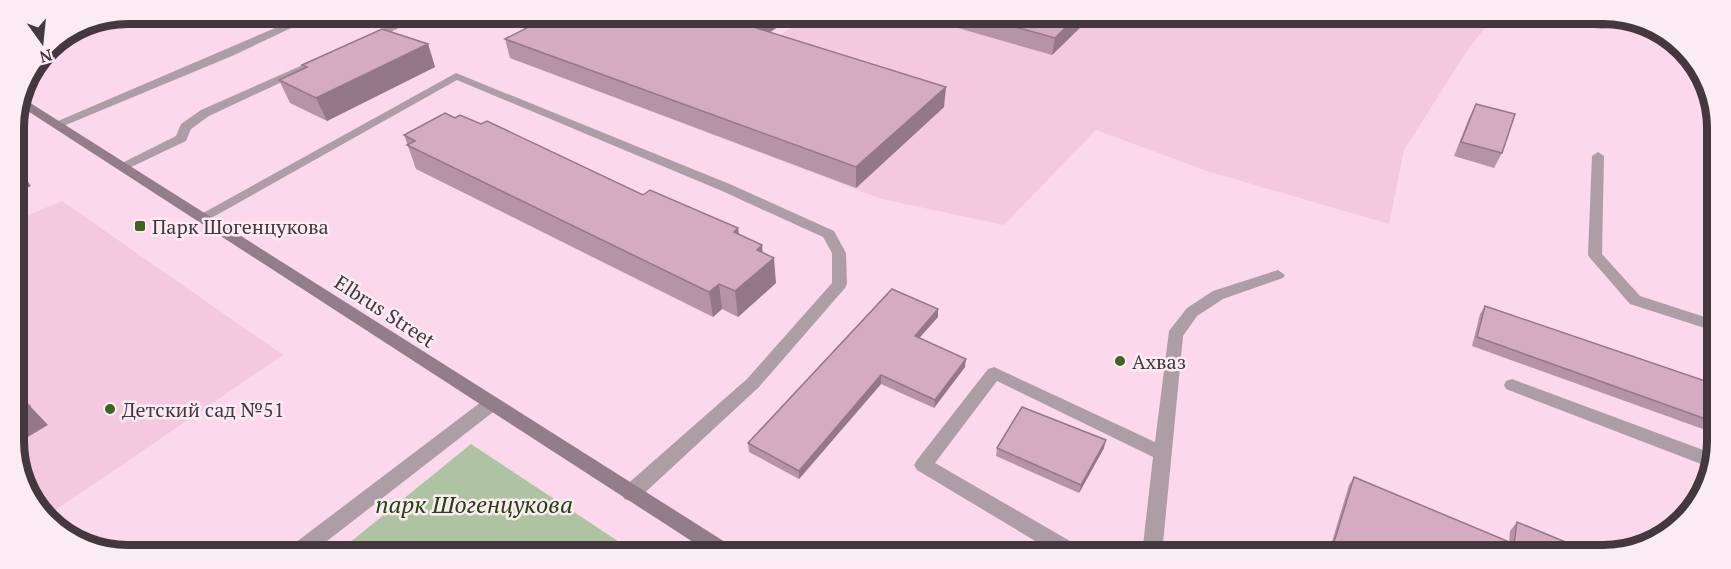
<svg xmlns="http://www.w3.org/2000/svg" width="1731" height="569" font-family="'PT Serif',serif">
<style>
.built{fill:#f4c9e0}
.green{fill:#aec3a2}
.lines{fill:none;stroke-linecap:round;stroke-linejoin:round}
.lane{fill:#ad9ea6;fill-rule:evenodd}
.street{fill:#ad9ea6;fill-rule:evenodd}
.secondary{fill:#937d88;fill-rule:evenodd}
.wall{fill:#b693a6}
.shaded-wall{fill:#947887}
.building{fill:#d4abc1;stroke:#947887;stroke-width:1.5}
.poi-dot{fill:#3e6521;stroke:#fbecf4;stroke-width:2}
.labels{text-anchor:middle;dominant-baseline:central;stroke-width:5;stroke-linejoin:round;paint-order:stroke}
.poi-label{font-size:20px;fill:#45373e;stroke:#fbecf4;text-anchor:start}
.street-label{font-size:20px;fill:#45373e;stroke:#fbecf4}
.near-park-label{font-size:24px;font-style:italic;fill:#26430f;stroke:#fbecf4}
.rim{fill:none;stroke:#45373e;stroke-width:8}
</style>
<rect width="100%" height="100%" fill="#fbd8eb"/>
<g class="built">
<polygon points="591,15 704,15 776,38 810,15 1493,17 1467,51 1404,150 1389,224 1207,171 1096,130 1004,225 882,199 510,58"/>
<polygon points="62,201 283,355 44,518 16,463 14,221"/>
</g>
<polygon class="green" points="471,444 636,553 338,552"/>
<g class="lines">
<g class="lane">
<polygon points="308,14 321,14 232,56 61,127 53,127 51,124"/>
<polygon points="413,14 427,14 372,41 368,42 363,39"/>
<polygon points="1523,17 1556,17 1602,23 1635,19 1641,22 1602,29 1528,20"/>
<polygon points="321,57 327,60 325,62 209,116 191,129 186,141 127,169 122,170 116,166 176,136 181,124 201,110"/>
<polygon points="456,73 732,185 834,231 846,253 847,284 845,288 759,387 638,499 631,501 624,499 622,493 624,487 747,379 832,283 832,253 823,237 722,191 457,80 206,221 201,222 194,218"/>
<polygon points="1598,152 1604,156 1602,254 1640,296 1714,320 1714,331 1630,304 1590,258 1588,255 1592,156"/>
<polygon points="1278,270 1285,275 1283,278 1223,299 1197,316 1183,336 1162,554 1142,554 1153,457 997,381 935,463 1082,548 1085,554 1057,554 917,470 914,465 917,460 988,369 994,367 1155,442 1169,331 1187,308 1213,291"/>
<polygon points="1512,379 1714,454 1714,469 1506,389 1504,385 1506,381"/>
<polygon points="491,397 497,399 500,404 497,409 313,552 288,552 291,546 485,399"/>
</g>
<polygon class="street" points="1623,17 1633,18 1653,30 1646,30"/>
<polygon class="secondary" points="24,99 733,547 736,553 710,553 20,106"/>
</g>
<g class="wall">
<polygon points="952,16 1092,16 1052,55 951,26"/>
<polygon points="770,33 944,107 856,188 510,58 505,39"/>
<polygon points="428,44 435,67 327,121 290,103 279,80 304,69 302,65"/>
<polygon points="1476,104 1502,153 1494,168 1454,156 1469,118"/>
<polygon points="455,118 643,195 738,228 739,235 776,283 738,317 722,309 713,317 416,169 404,135"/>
<polygon points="1485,306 1714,384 1714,433 1472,346 1480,314"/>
<polygon points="938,317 919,338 965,367 934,408 881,384 799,479 749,452 748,443"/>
<polygon points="997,448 1104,448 1079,493 996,456"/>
<polygon points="1354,477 1509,542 1510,531 1517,522 1597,555 1328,555 1349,485"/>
</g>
<g class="shaded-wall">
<polygon points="767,15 796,15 751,45 750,26"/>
<polygon points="1077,16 1092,16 1052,55 1055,38"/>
<polygon points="428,44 435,67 327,121 316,98"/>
<polygon points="946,87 944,107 856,188 856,167"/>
<polygon points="14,162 31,186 14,194"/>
<polygon points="738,228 741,253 734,232"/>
<polygon points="762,245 764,266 774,258 776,283 738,317 735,291 757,250"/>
<polygon points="719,284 722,309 713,317 709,292"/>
<polygon points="938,309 938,317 914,344 915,336"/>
<polygon points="966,359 965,367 934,408 935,400"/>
<polygon points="881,375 881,384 799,479 799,471"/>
<polygon points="30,406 48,425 16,444 15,414"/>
<polygon points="1106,440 1104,448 1079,493 1081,485"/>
</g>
<g class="building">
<polygon points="552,15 767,15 750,26 946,87 856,167 505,39"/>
<polygon points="976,16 1077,16 1055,38"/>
<polygon points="382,29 428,44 316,98 279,80 307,67 302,65"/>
<polygon points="1476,104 1515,114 1502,153 1461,142"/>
<polygon points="445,113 455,118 460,115 481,124 487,121 643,195 650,190 738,228 734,232 762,245 757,250 774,258 735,291 719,284 709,292 407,145 415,141 404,135"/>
<polygon points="892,289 938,309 915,336 966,359 935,400 881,375 799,471 748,443"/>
<polygon points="1485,306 1714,384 1714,422 1477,337"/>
<polygon points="15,393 30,406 15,414"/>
<polygon points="1022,407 1106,440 1081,485 997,448"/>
<polygon points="1354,477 1514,544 1517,522 1597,555 1330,555"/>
</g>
<g class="poi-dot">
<rect x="134" y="220" width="12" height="12" rx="3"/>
<circle cx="1120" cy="361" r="6"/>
<circle cx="110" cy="409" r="6"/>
</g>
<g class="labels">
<g class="poi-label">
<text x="152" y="226">Парк Шогенцукова</text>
<text x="1132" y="361">Ахваз</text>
<text x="122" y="409">Детский сад №51</text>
</g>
<g class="street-label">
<text transform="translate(385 311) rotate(33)">Elbrus Street</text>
</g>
<g class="near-park-label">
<text x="474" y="504">парк Шогенцукова</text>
</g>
</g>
<path d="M0 0H1731V569H0ZM128 24H1603A104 104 0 0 1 1707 128V441A104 104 0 0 1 1603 545H128A104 104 0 0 1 24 441V128A104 104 0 0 1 128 24Z" fill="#fbecf4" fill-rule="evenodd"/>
<path class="rim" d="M128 24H1603A104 104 0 0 1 1707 128V441A104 104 0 0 1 1603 545H128A104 104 0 0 1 24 441V128A104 104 0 0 1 128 24Z"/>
<g transform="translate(42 42) rotate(165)" stroke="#fbecf4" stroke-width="4.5" paint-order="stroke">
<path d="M0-4.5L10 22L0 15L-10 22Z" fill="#45373e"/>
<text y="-9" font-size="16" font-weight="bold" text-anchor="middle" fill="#45373e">N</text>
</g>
</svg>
